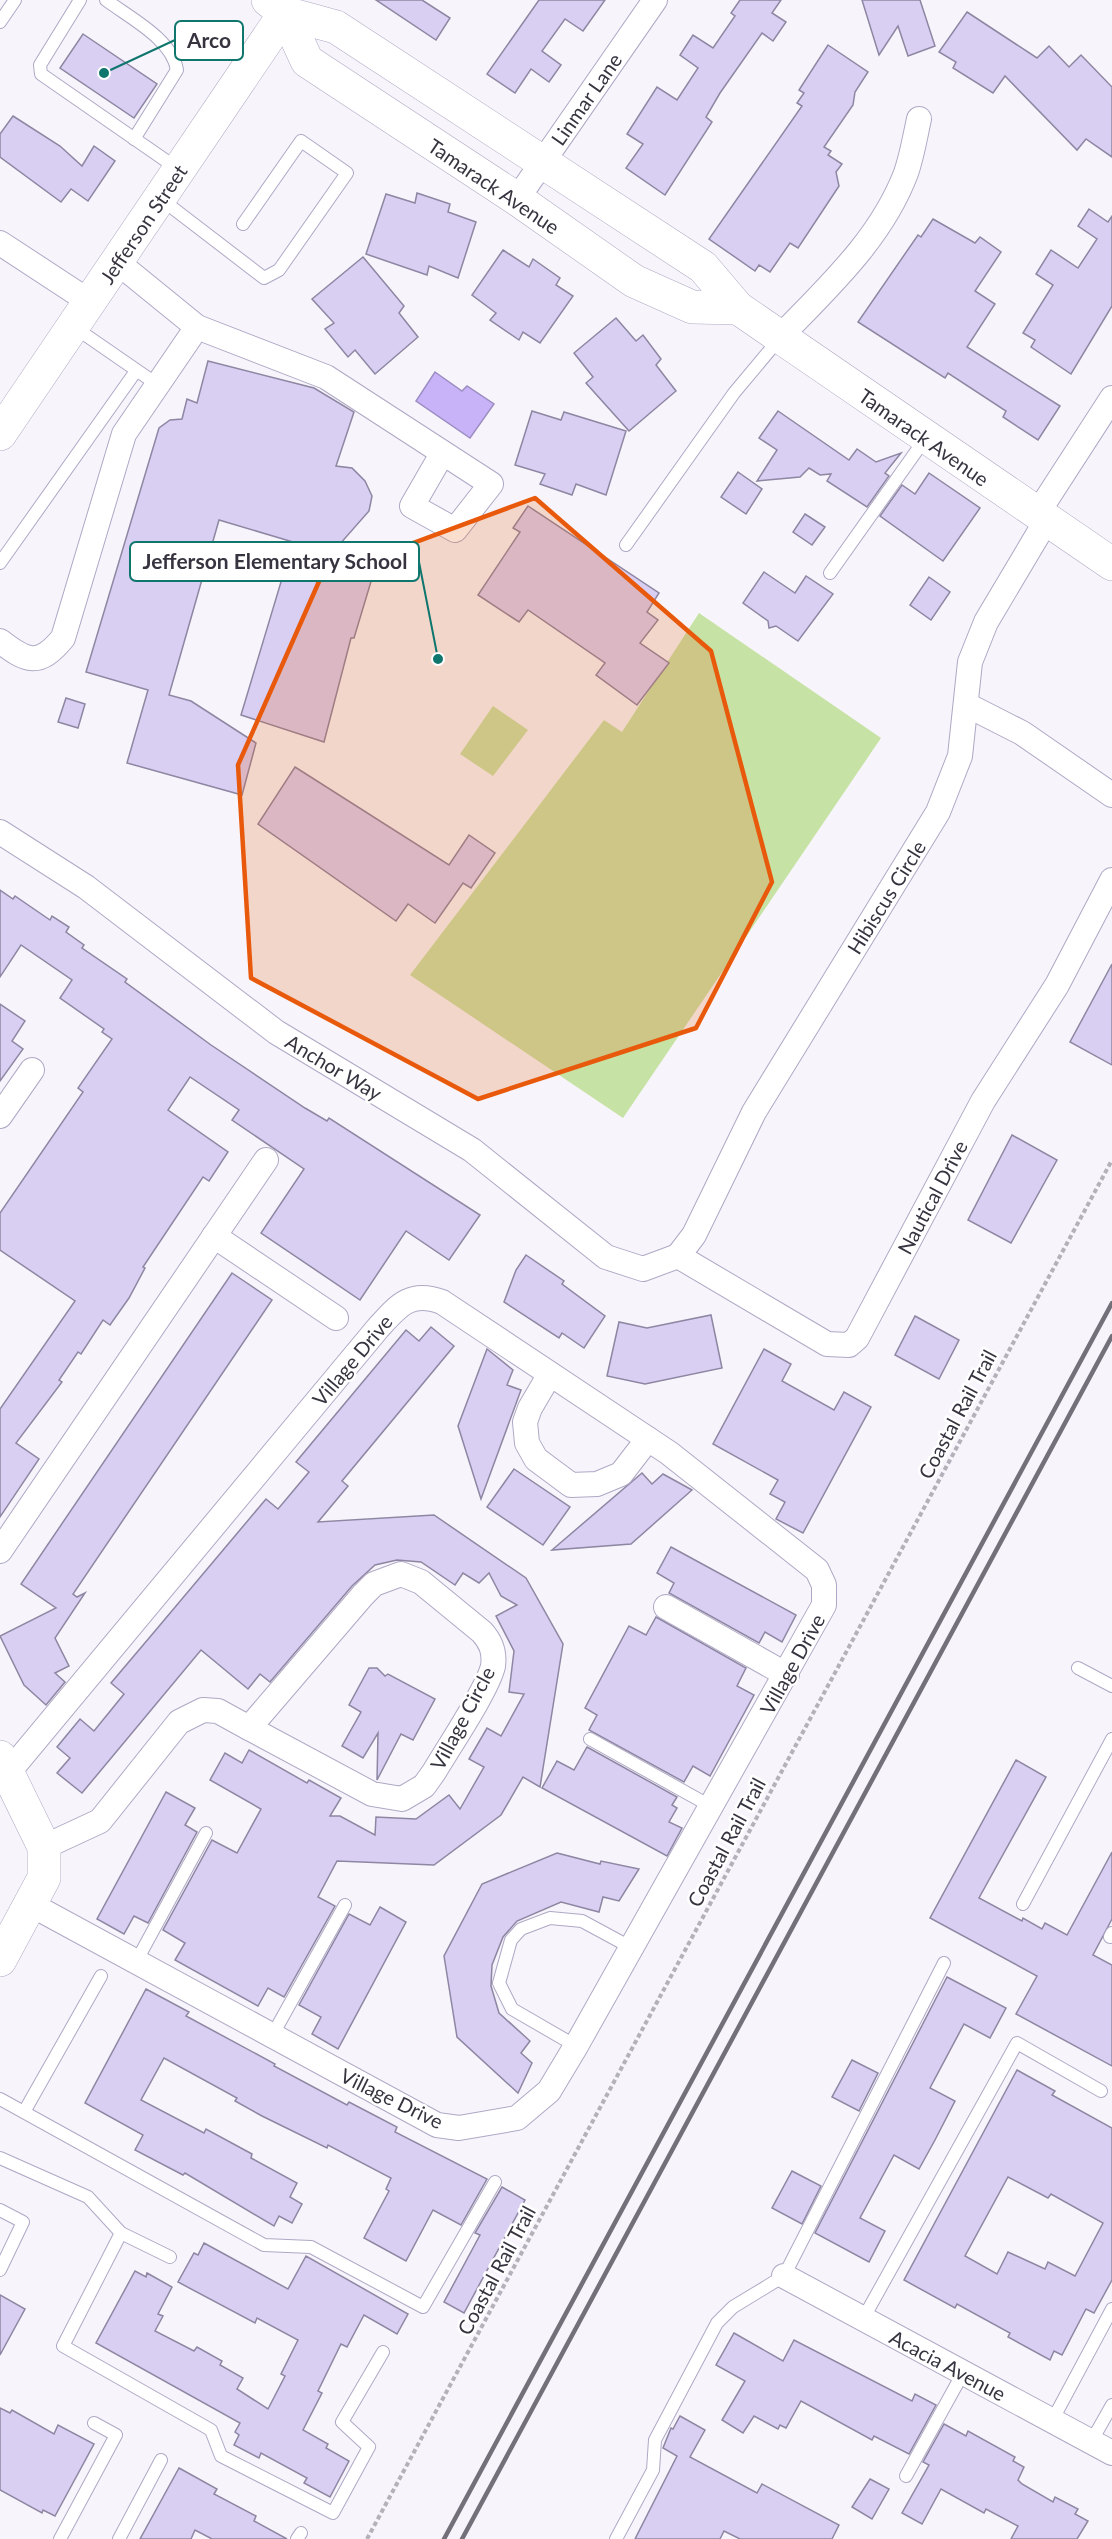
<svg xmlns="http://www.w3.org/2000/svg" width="1112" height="2539" font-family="Lato,sans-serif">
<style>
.green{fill:#c7e2a5}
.water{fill:#c8b3f9;stroke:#9c8dc2;stroke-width:1.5}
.building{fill:#d8cff2;stroke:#8e86a2;stroke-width:1.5;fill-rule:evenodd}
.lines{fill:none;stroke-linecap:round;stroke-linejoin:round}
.service-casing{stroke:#afa8c5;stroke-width:14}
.minor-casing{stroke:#afa8c5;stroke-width:26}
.secondary-casing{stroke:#afa8c5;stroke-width:34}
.path{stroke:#b3b1b9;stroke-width:4;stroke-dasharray:4.5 3;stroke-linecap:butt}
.service{stroke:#fff;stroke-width:12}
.minor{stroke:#fff;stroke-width:24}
.secondary{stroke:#fff;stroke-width:33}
.rail{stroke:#73707a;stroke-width:4.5}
.marked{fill:#e8590c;fill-opacity:0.2;stroke:#e8590c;stroke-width:4.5;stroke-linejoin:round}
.labels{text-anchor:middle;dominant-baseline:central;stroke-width:5;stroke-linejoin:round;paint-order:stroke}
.street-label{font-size:20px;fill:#373440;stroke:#fff}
.leader{fill:none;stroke:#0f766e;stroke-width:2}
.callout-dot{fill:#0f766e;stroke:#fff;stroke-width:2}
.callout{fill:#fff;stroke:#0f766e;stroke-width:2}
.callout-label{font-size:21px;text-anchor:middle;font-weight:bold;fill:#373440}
</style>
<rect width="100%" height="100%" fill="#f7f5fb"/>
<g class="green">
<polygon points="699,613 881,738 623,1118 410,975 604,720 622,732"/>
<polygon points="493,706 528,730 493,776 460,754"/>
</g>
<polygon class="water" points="435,372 462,391 467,386 494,404 470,438 416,401"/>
<g class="building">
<polygon points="376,0 422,0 450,18 436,40"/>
<polygon points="539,0 605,0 583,31 565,19 542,51 561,65 549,82 531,69 515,93 487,74"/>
<polygon points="740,0 781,0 772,13 786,22 773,41 762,33 720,93 706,117 712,122 665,195 626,168 643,144 627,134 657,87 677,100 698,68 680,55 693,35 713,48 735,16 731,13"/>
<polygon points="862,0 920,0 935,46 908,56 898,26 879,55"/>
<polygon points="967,12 1037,58 1049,46 1069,67 1081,55 1112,87 1112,157 1086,139 1077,150 1005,76 993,93 953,68 956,62 939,52"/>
<polygon points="83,34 157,84 134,118 60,68"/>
<polygon points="828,45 868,72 855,92 853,105 824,147 831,151 828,155 842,164 836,172 839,186 798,248 790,243 770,272 759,265 755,271 709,239 802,106 797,103 804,93 799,90"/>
<polygon points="13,116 60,146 82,166 94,146 115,161 88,201 71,189 61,202 0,157 0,134"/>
<polygon points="417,193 450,204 448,212 476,222 458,278 429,266 427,275 366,254 386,194 415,203"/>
<polygon points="1089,209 1108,222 1112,216 1112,306 1071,374 1031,347 1035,340 1023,333 1053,285 1036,274 1051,250 1078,268 1097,239 1078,226"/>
<polygon points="933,219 975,243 980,237 1001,252 975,291 995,304 967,347 1060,406 1038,440 1003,417 1006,411 948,373 945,378 858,322 918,235 921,237"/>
<polygon points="503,250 529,267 533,259 560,278 556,285 573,296 540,343 523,332 519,340 490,320 496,313 472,295"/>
<polygon points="363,257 404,306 399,313 418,337 375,374 355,350 348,357 325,329 334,323 312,299"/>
<polygon points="616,318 636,341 643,335 661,359 656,365 676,391 629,431 586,383 593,377 574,353"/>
<polygon points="208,361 314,388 354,412 336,466 352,468 365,481 372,496 369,511 339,545 379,555 354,638 351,638 324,742 241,715 293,542 219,520 169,695 191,701 256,743 242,795 127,763 148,690 86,672 159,428 170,420 182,419 187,399 197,403"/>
<polygon points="532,411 561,420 564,412 626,431 606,495 576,484 572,495 540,484 545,474 515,465"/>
<polygon points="778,411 849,460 857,449 876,462 901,453 885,473 889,476 867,507 827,481 831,474 820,475 809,468 800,477 757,481 777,450 759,438"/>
<polygon points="738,472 762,489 746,514 721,497"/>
<polygon points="929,473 980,508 943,561 880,516 902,485 915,494"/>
<polygon points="528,506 659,593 647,612 658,620 640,643 669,663 637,705 596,675 605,663 528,610 519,622 478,595 520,532 513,528"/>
<polygon points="805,514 825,527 812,545 793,532"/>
<polygon points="764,572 795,593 806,576 833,594 798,641 776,626 769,628 768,621 743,603"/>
<polygon points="929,577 950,592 931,620 910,605"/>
<polygon points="66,698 85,704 78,728 58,722"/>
<polygon points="295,767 449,865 469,835 495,853 471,888 463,883 435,923 408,904 396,921 258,824"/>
<polygon points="0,890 13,899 15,896 50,920 52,916 69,927 66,932 84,945 82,948 127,979 125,982 211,1045 305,1108 327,1121 329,1118 480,1215 449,1260 406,1231 360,1300 261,1233 304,1169 232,1120 239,1110 190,1077 168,1110 228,1152 209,1181 203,1177 143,1267 145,1268 129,1298 110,1325 103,1320 81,1354 78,1352 59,1380 62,1382 16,1443 39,1459 0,1517 0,1409 75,1301 0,1250 0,1213 83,1092 78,1088 112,1039 102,1032 104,1029 60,998 72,980 21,945 0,977"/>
<polygon points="1112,964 1112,1065 1070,1042"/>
<polygon points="0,1004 25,1021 12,1041 23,1049 0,1081"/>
<polygon points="1012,1135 1057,1160 1011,1243 968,1220"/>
<polygon points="526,1255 564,1281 562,1284 605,1316 584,1348 562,1333 559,1338 504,1302 516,1270"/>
<polygon points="232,1273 272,1300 73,1594 77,1597 85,1593 55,1638 69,1666 55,1673 65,1682 46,1705 24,1685 0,1636 56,1608 21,1584"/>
<polygon points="711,1315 722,1368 645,1384 607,1376 619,1322 647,1328"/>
<polygon points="915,1316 959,1340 939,1379 895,1355"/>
<polygon points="431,1327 454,1346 342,1481 348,1486 318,1522 434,1515 526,1578 563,1644 540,1787 523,1777 501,1815 434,1865 337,1861 318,1897 335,1906 284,1997 268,1988 258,2006 175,1960 185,1943 163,1930 212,1840 237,1853 261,1809 210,1780 225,1753 242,1763 249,1750 307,1783 309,1780 341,1798 330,1816 340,1816 375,1835 376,1817 416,1819 449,1795 460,1809 484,1767 469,1759 487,1728 501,1736 524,1694 509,1692 514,1651 496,1616 517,1605 501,1596 489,1573 479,1583 463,1573 455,1585 421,1562 397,1560 375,1565 352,1586 270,1682 260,1674 248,1689 201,1650 82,1793 57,1773 70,1758 57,1747 80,1719 94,1731 124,1694 111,1683 155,1631 266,1499 278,1509 309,1472 296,1462 406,1330 419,1341"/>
<polygon points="487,1349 513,1370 507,1385 521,1390 481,1499 458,1426"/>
<polygon points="764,1349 791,1364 782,1381 834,1410 844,1392 871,1407 803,1533 776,1519 785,1502 770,1494 778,1480 713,1444"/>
<polygon points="514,1469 570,1507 543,1545 487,1507"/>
<polygon points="642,1473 652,1484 663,1474 692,1490 631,1544 552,1550"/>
<polygon points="671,1547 796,1615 782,1642 765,1632 759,1643 669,1593 674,1583 657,1573"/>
<polygon points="656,1617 746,1668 737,1686 754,1695 710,1776 693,1766 684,1782 589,1730 597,1715 585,1708 629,1626 646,1635"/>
<polygon points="369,1668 377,1668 385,1676 388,1674 435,1699 413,1740 401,1734 377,1780 378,1733 363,1758 342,1746 361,1712 349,1705"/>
<polygon points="587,1747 677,1797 672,1805 677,1808 669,1822 682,1828 667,1856 542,1788 557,1761 574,1770"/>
<polygon points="1016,1760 1046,1777 979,1898 1022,1921 1023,1918 1042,1929 1045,1923 1067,1935 1112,1852 1112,1919 1093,1955 1112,1965 1112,2066 1016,2014 1037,1976 930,1918"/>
<polygon points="166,1792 195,1808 185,1825 197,1832 148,1923 134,1916 124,1934 97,1919"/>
<polygon points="557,1853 600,1864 601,1861 639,1869 619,1901 603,1897 599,1912 561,1902 517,1921 503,1937 492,1965 491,1986 499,2013 530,2041 521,2053 532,2063 518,2093 457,2037 444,1956 482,1884"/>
<polygon points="380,1907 406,1922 338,2049 312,2034 321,2017 299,2005 349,1914 370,1925"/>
<polygon points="947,1977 1006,2008 990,2038 964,2024 930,2088 955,2101 935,2140 919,2169 894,2155 860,2218 885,2231 869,2262 815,2233"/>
<polygon points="146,1989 189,2012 186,2016 275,2064 274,2066 347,2105 349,2102 370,2113 397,2127 395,2132 487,2179 461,2225 433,2210 406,2261 364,2238 389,2191 386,2189 391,2178 328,2145 327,2148 262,2116 235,2101 237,2098 164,2058 141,2100 204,2133 206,2129 252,2154 251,2158 297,2183 290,2197 302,2204 292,2223 279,2216 274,2226 185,2173 183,2175 135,2150 143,2135 85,2103"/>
<polygon points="852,2060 878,2073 859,2111 832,2097"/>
<path d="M1017,2070L1055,2091L1052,2095L1112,2128V2280L1094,2313L1086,2309L1062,2355L1054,2351L1050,2360L1008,2337L1010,2333L957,2304L955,2308L904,2280ZM1008,2177L1048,2198L1051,2194L1103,2223L1075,2276L1048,2262L1045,2269L1008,2252L997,2274L965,2256Z"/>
<polygon points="792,2171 821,2186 802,2224 772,2208"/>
<polygon points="502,2187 525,2200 464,2313 444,2302 480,2235 475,2233"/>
<polygon points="204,2243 288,2289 306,2256 408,2314 397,2334 364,2315 347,2347 341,2344 318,2391 322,2393 303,2430 328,2444 326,2448 349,2461 330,2497 304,2483 307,2478 261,2453 259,2458 234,2445 239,2435 235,2432 240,2423 96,2343 135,2271 146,2277 147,2273 172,2287 158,2314 163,2316 155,2331 194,2351 197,2347 222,2361 220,2365 243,2378 237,2389 268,2409 285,2376 281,2374 298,2340 257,2318 255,2323 178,2282 194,2253 198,2255"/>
<polygon points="0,2295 25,2309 0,2355"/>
<polygon points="734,2333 783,2361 794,2340 912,2401 915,2394 936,2405 909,2454 874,2436 872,2440 801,2401 786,2428 780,2425 778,2429 754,2416 743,2433 722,2420 745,2381 716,2365"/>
<polygon points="0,2408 10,2413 12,2410 54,2434 58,2425 94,2444 55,2516 43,2510 42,2513 0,2490"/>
<polygon points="680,2416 705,2430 690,2457 757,2493 762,2484 839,2525 832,2539 740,2539 724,2531 720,2539 635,2539 677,2456 663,2448 671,2428 673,2429"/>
<polygon points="944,2424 966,2436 968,2431 1015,2457 1013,2461 1024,2467 1018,2480 1022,2484 1053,2502 1055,2497 1078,2509 1075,2514 1088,2521 1077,2539 1011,2539 1018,2526 986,2509 984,2513 941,2489 922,2524 902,2513 929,2465 923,2462"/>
<polygon points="179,2468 217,2489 214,2494 256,2516 254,2521 287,2539 212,2539 195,2530 191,2539 140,2539"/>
<polygon points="870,2479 889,2489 872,2519 852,2507"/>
</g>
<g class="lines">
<defs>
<g id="service">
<polyline points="80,0 40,65 41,74 178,169"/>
<path d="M106,0C130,18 172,39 177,70L134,139"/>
<polyline points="0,22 15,0"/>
<polyline points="161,199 264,278 279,270 347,173 301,141 243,224"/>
<polyline points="74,327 158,385"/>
<polyline points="626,545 734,393 780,338"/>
<polyline points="0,563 136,371"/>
<polyline points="830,573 925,439"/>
<polyline points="1078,1668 1112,1686"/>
<polyline points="590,1739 712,1807"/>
<polyline points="1023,1904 1112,1739"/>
<polyline points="1110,1937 1112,1933"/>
<polyline points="136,1962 206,1833"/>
<polyline points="272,2036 345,1905"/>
<polyline points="576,2046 512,2009 499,1983 511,1940 521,1929 550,1918 582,1921 632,1948"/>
<polyline points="0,2099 264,2245 311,2247 423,2307 495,2182"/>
<polyline points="24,2112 101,1976"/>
<polyline points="0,2158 88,2197 121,2233 170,2257"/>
<polyline points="0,2210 23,2222 0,2270"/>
<polyline points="121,2233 63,2346 211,2430 221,2456 333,2513 369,2447 342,2422 383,2352"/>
<polyline points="863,2319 1017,2043 1101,2091"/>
<polyline points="1052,2421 1112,2309"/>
<polyline points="1091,2442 1112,2405"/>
<polyline points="906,2476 963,2373"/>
<polyline points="60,2539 116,2435 94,2423"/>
<polyline points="119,2539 161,2460"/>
<polyline points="297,2539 301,2533"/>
<polyline points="616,2539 653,2470 655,2440 717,2323 733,2307 784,2276 944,1963"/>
</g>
<g id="minor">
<polyline points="517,199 655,0"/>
<polyline points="0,243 90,302"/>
<polyline points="117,262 197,327 326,377 491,484 455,530 412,506 442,454"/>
<path d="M780,337C828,287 881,239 906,173C912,156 915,137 919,119"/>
<polyline points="1037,514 1112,398"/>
<path d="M0,641C27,662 39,667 63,638L124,434L197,327"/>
<polyline points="967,705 1022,733 1112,795"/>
<polyline points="0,832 86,887 276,1032 472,1150 606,1257 643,1269 678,1256"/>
<polyline points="0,1116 32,1070"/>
<polyline points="214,1236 336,1318"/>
<polyline points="678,1256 694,1235 754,1112 938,812 960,756 970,662 986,622 1046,521"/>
<polyline points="678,1256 827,1344 849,1345 857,1338 983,1101 1057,985 1112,880"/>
<polyline points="550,1374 530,1408 525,1422 527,1443 536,1459 571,1485 597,1484 621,1474 648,1439"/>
<polyline points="0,1551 266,1160"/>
<path d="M401,1574L421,1582L482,1632C491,1642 495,1652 493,1666C488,1689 448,1748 434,1772L424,1786L402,1799L372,1794L249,1728L363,1595L374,1584Z"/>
<polyline points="666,1607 787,1675"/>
<path d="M8,1773L378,1328C398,1306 410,1290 442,1302L669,1453L817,1570L824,1585V1605L576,2046L549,2091L517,2118L459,2128L437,2125L30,1904"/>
<polyline points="44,1847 100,1821 179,1722 203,1710 218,1711 249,1728"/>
<polyline points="784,2276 1112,2453"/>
</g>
<g id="secondary">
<polyline points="268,0 285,13 336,27 703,267 738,308 1112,564"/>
<polyline points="285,13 307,61 517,199 634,281 692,307 738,308"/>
<polyline points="0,434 285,13"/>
<polyline points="0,1757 44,1847 44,1878 0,1960"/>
</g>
</defs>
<use href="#service" class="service-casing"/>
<use href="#minor" class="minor-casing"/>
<use href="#secondary" class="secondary-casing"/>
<polyline class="path" points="367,2539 1112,1160"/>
<use href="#service" class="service"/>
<use href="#minor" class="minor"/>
<use href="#secondary" class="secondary"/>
<g class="rail">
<polyline points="444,2539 1112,1303"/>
<polyline points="462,2539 1112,1336"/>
</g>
</g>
<path class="marked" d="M535,498L711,651L772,882L696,1028L478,1099L251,978L238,765L321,577Z"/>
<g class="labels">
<g class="street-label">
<text transform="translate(586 99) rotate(-55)">Linmar Lane</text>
<text transform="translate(494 186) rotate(34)">Tamarack Avenue</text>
<text transform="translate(143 224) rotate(-56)">Jefferson Street</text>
<text transform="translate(924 437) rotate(35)">Tamarack Avenue</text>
<text transform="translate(886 897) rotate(-58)">Hibiscus Circle</text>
<text transform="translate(334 1067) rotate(31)">Anchor Way</text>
<text transform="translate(932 1197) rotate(-62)">Nautical Drive</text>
<text transform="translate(352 1360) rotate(-50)">Village Drive</text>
<text transform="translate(957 1414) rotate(-62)">Coastal Rail Trail</text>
<text transform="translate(792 1664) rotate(-61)">Village Drive</text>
<text transform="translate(462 1718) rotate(-62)">Village Circle</text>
<text transform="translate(726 1842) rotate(-62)">Coastal Rail Trail</text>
<text transform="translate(392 2098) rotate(26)">Village Drive</text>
<text transform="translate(496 2270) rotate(-62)">Coastal Rail Trail</text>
<text transform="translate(948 2365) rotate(28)">Acacia Avenue</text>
</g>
</g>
<path class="leader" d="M104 73L175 40M438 659L419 562"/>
<g class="callout-dot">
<circle cx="104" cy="73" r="6"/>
<circle cx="438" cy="659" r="6"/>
</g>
<g class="callout">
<rect x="175" y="21" width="68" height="39" rx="6"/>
<rect x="130" y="542" width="289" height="39" rx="6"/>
</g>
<g class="callout-label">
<text x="209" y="48">Arco</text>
<text x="275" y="569">Jefferson Elementary School</text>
</g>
</svg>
